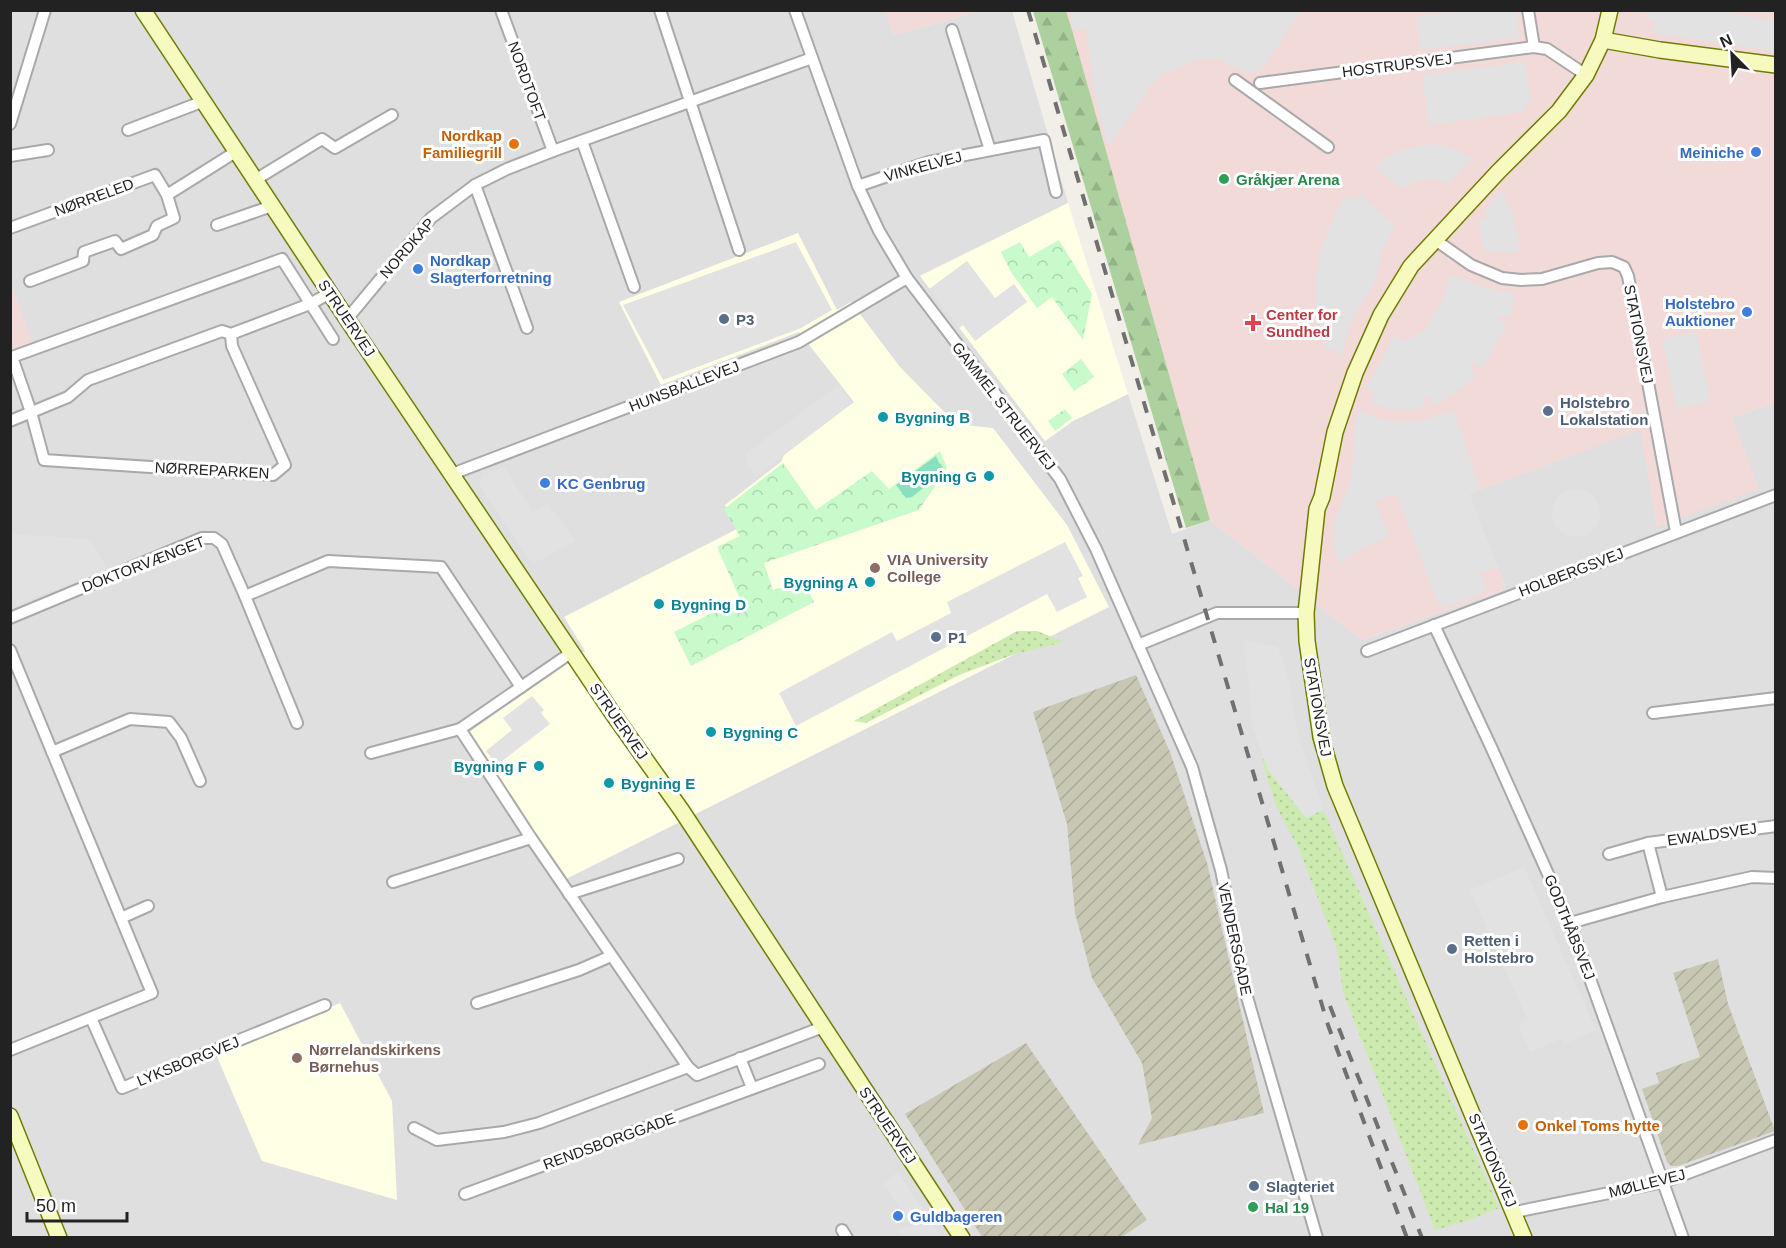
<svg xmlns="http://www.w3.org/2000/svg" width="1786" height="1248" font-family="Arial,sans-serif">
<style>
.residential{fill:#e0dfdf}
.commercial{fill:#f2dad9}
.education{fill:#ffffe5}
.construction{fill:url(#construction-furrows)}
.grass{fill:url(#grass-dots)}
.forest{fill:url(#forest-firs)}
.park{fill:url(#park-crowns)}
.pitch{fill:#88e0be}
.parking{fill:#e2e2e2}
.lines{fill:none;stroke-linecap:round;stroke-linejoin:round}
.street-casing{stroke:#a9a9a9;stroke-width:14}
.secondary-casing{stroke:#707d05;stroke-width:18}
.street{stroke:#fff;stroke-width:10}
.secondary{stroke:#f7fabf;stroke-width:15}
.rail{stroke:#707070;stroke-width:4;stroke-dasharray:12 12;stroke-linecap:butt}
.food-dot{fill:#e8710a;stroke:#fff;stroke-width:2}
.shop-dot{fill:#3f7fe0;stroke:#fff;stroke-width:2}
.leisure-dot{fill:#2e9e5b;stroke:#fff;stroke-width:2}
.service-dot{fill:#5c6f8a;stroke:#fff;stroke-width:2}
.health-dot{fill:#e0444e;stroke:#fff;stroke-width:2}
.culture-dot{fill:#0f9aa8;stroke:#fff;stroke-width:2}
.education-dot{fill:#8d6e63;stroke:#fff;stroke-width:2}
.labels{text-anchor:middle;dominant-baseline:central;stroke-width:6;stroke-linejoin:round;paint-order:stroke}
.street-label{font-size:15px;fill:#222;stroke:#fff}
.food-label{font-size:15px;font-weight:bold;fill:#c56008;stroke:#fff;text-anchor:end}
.shop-label{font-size:15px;font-weight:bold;fill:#366cbe;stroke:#fff;text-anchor:start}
.leisure-label{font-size:15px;font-weight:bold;fill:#27864d;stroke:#fff;text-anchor:start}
.health-label{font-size:15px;font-weight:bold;fill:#be3a42;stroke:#fff;text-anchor:start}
.service-label{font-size:15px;font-weight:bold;fill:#4e5e75;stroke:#fff;text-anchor:start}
.culture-label{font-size:15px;font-weight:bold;fill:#0d838f;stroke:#fff;text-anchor:start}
.education-label{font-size:15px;font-weight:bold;fill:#785e54;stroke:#fff;text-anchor:start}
</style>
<defs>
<pattern id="construction-furrows" width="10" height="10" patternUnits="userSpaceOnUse" patternTransform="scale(1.5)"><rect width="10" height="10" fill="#c7c7b4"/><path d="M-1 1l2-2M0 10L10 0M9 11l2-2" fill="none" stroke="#abab9a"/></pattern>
<pattern id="grass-dots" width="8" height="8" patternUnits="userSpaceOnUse" patternTransform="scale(1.5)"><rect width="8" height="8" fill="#cdebb0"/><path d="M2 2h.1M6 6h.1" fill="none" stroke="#b0c997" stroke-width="1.8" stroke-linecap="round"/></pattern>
<pattern id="forest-firs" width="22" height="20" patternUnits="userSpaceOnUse" patternTransform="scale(1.5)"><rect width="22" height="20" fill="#add19e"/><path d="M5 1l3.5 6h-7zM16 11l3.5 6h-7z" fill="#95b388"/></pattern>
<pattern id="park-crowns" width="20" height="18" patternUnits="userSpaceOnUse" patternTransform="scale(1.5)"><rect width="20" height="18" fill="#c8facc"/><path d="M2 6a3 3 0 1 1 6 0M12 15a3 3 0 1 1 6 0" fill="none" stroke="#acd6af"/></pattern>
</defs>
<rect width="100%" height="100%" fill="#f2efe9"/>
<polygon class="residential" points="885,10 894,35 979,11 1012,11 1068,203 921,275 1045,441 1073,421 1128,394 1172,534 1210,520 1362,640 1506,589 1469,494 1641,429 1657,527 1732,418 1775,402 1775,1237 11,1237 10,11"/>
<g class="commercial">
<polygon points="885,11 979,11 894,35"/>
<polygon points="1066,11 1775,11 1775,402 1732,418 1759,489 1657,527 1640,430 1469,494 1506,589 1362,640 1210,520"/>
<polygon points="10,280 33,344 10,352"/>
</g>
<g class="education">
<polygon points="1068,203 1128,394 1073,421 1045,441 920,276"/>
<polygon points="798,233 837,310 851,302 900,367 956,424 993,428 1067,525 1109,607 566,879 468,733 585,651 564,617 739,528 725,505 781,462 784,455 854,402 799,332 661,385 619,302"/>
<polygon points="340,1003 392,1101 397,1200 262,1161 217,1057"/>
</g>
<g class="construction">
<polygon points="1136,675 1170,752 1207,863 1264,1113 1138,1145 1152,1118 1142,1063 1092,978 1075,913 1067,824 1033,712"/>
<polygon points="1718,959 1728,1004 1775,1131 1678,1166 1671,1166 1667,1162 1642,1089 1659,1083 1656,1073 1700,1057 1673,973"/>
<polygon points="1026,1043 1147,1220 1122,1237 982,1237 905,1114"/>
</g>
<g class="grass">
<polygon points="1017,631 1037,631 1064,642 1015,654 959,675 866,723 854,721"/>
<polygon points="1295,746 1499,1208 1469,1220 1435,1230 1343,992 1337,949 1299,849 1276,806 1262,760"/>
</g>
<polygon class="forest" points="1033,11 1066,11 1072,30 1210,520 1186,528"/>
<g class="park">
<polygon points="1059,240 1092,294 1083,340 1052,297 1037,308 1011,272 1001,252 1020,242 1029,257"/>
<polygon points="1081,359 1094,377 1074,391 1062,374"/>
<polygon points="1065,409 1072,418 1055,431 1048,421"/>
<polygon points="940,451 947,468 919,510 764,563 773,590 804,581 814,602 691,666 674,632 740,599 717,547 740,536 724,509 783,463 816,510 872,471 889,489"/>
</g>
<polygon class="pitch" points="936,456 943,472 912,497 906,498 896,485"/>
<g class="parking">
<polygon points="1471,10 1516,11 1519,38 1421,50 1416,17"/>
<polygon points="1718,10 1775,22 1775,51 1652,33 1655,22 1645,20 1648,11"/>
<polygon points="1070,11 1070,10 1302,11 1260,71 1245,73 1216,58 1199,59 1161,75 1153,83 1108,147 1094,92 1086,29 1072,30"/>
<polygon points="1525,62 1531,100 1521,112 1428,125 1423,75"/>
<polygon points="1429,144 1448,146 1473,158 1449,184 1439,180 1428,179 1415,182 1401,189 1374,166 1400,150"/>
<polygon points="1502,191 1511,209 1517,231 1519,253 1484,251 1479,221 1487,218 1484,211"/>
<polygon points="1360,193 1395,225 1381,255 1375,282 1357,310 1347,334 1341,359 1336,349 1327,352 1321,337 1316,310 1316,280 1321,249 1339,205 1346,196 1354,201"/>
<polygon points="796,242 832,310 801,328 663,380 623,305"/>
<polygon points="967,261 995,298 1014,284 1027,302 975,341 963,325 959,328 929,289"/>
<polygon points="1449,275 1491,289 1515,294 1510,317 1501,315 1498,320 1507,324 1488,360 1481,369 1474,363 1470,368 1477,374 1473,378 1454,394 1433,405 1429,396 1423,398 1426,407 1414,410 1389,409 1371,402 1375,393 1366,388 1394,336 1406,341 1419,334 1427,327 1443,300"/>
<polygon points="1696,332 1710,402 1677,408 1662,339"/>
<polygon points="838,385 852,402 756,477 745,462 748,458 745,454"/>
<polygon points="1359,409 1369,415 1383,420 1400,422 1419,421 1454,411 1480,489 1469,494 1498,567 1480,573 1487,591 1444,608 1436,599 1396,493 1375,501 1389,537 1362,548 1340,565 1333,543 1335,520 1349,485 1353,462 1355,422"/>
<polygon points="504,467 533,512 548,503 575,541 533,564 479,485 483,475"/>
<circle cx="1576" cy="513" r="24"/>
<polygon points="10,534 90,539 108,569 16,605 11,591"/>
<polygon points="1065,542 1083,576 1078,578 1087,597 1057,612 1047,594 796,726 779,693 892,632 897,641 951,613 947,602"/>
<polygon points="1244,640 1278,647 1286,669 1298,733 1323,810 1306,818 1268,770 1252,727 1247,664 1243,649"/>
<polygon points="532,696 544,710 541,713 550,724 497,765 486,751 512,730 503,718"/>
<polygon points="1524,867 1596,1030 1564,1044 1561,1039 1530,1052 1518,1024 1527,1019 1470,890"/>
<polygon points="898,1172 942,1237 902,1237 897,1229 912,1226 882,1183"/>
</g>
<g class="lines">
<defs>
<g id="street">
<polyline points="501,10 553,151"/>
<polyline points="660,10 739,250"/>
<polyline points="795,10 858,186 879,231 907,278 1060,479 1096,549 1192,767 1221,870 1245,990 1317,1238"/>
<polyline points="1528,10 1534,47"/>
<polyline points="952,30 990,150"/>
<polyline points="1235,80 1328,147"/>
<polyline points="1260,83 1534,47 1547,49 1586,75"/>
<polyline points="10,124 45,10"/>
<polyline points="128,130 204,101"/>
<polyline points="582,141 634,287"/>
<polyline points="10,156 48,150"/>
<polyline points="255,180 322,139 335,148 392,115"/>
<polyline points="475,185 527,328"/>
<polyline points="858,186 929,162 1044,140 1056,192"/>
<polyline points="217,225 272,206"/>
<polyline points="10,228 155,175 167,195"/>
<polyline points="1434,239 1471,265 1502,278 1521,280 1542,279 1598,263 1612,262 1624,267 1628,276 1676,532"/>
<polyline points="30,281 83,261 84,252 115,241 121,249 153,235 157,226 174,218 167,195 237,151"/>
<polyline points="347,319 431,218 475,185 507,169 553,151 812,58"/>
<polyline points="231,334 232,346 285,465 273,475 44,460 31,412 12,357 282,259 333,339"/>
<polyline points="10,421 68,397 88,380 222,331 231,334 310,304 330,293"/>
<polyline points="452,474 799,342 907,278"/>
<polyline points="10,618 202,538 214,538 222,544 245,596"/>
<polyline points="1434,625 1492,749 1570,923 1683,1238"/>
<polyline points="1138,645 1217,613 1306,613"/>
<polyline points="10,650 152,993 10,1050"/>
<polyline points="1367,651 1776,495"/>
<polyline points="572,652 460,729 531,838 688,1067 697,1075 823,1027"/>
<polyline points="1653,713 1776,698"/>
<polyline points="297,723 245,596 328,561 441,567 521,687"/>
<polyline points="52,752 130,719 169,722 181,738 200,781"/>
<polyline points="371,753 460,729"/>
<polyline points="1648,843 1662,897"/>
<polyline points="1609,854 1648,843 1776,826"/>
<polyline points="393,882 531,838"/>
<polyline points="569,894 678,859"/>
<polyline points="121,918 148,906"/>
<polyline points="1570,923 1662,897 1752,877 1776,878"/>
<polyline points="477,1003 579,970 611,956"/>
<polyline points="91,1018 122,1088 325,1005"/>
<polyline points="740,1058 752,1088"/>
<polyline points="414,1128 437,1140 504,1132 539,1123 688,1067"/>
<polyline points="465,1194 819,1064"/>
<polyline points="1515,1212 1664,1182 1776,1140"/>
<polyline points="842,1230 847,1238"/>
</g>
<g id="secondary">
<polyline points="143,10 347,319 613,714 682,811 962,1238"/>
<polyline points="1603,40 1660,50 1776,65"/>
<polyline points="10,1116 59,1238"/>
<polyline points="1524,1238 1335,786 1321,737 1307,641 1306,613 1317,509 1322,497 1335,432 1355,373 1381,315 1411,266 1498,172 1559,111 1586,75 1603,40 1610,10"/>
</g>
</defs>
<use href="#street" class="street-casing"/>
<use href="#secondary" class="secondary-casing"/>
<use href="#street" class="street"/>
<use href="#secondary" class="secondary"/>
<g class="rail">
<polyline points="1028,10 1313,975 1328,1025 1407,1238"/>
<polyline points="1330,1006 1422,1238"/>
</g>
</g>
<g class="food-dot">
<circle cx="514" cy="144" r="6"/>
<circle cx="1523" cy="1125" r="6"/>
</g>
<g class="shop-dot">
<circle cx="1756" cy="152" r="6"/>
<circle cx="418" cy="269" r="6"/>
<circle cx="1747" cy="312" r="6"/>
<circle cx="545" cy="483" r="6"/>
<circle cx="898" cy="1216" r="6"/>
</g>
<g class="leisure-dot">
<circle cx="1224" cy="179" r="6"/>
<circle cx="1253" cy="1207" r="6"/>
</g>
<g class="service-dot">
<circle cx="724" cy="319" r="6"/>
<circle cx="1548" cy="411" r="6"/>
<circle cx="936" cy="637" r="6"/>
<circle cx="1452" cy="949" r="6"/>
<circle cx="1254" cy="1186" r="6"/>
</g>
<path class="health-dot" d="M1250 314h6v6h6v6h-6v6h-6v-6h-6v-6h6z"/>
<g class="culture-dot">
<circle cx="883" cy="417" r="6"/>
<circle cx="989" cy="476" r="6"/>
<circle cx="870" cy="582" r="6"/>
<circle cx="659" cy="604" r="6"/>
<circle cx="711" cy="732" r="6"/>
<circle cx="539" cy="766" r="6"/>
<circle cx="609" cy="783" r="6"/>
</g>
<g class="education-dot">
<circle cx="875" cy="568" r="6"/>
<circle cx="297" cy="1058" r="6"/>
</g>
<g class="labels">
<g class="street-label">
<text transform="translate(1397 65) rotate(-7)">HOSTRUPSVEJ</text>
<text transform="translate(527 81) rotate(70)">NORDTOFT</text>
<text transform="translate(923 166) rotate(-15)">VINKELVEJ</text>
<text transform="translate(94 197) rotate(-20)">NØRRELED</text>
<text transform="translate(407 248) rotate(-49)">NORDKAP</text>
<text transform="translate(347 318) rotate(56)">STRUERVEJ</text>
<text transform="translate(1639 334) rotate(79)">STATIONSVEJ</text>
<text transform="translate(684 386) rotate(-21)">HUNSBALLEVEJ</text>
<text transform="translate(1004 406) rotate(52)">GAMMEL STRUERVEJ</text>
<text transform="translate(212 470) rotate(3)">NØRREPARKEN</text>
<text transform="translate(143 564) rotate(-21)">DOKTORVÆNGET</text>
<text transform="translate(1571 572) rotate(-21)">HOLBERGSVEJ</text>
<text transform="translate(1318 707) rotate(80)">STATIONSVEJ</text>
<text transform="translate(619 721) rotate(55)">STRUERVEJ</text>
<text transform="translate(1712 834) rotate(-8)">EWALDSVEJ</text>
<text transform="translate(1570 927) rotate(68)">GODTHÅBSVEJ</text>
<text transform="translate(1235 939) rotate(78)">VENDERSGADE</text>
<text transform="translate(188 1061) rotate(-22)">LYKSBORGVEJ</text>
<text transform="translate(888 1125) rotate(56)">STRUERVEJ</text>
<text transform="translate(609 1141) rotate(-20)">RENDSBORGGADE</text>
<text transform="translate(1493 1160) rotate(67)">STATIONSVEJ</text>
<text transform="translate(1647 1183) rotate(-14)">MØLLEVEJ</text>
</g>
<g class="food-label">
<text x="502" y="135">Nordkap<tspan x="502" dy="17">Familiegrill</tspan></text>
<text x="1535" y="1125" text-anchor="start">Onkel Toms hytte</text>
</g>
<g class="shop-label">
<text x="1744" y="152" text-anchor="end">Meiniche</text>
<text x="430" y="260">Nordkap<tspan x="430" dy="17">Slagterforretning</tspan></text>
<text x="1735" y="303" text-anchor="end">Holstebro<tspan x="1735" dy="17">Auktioner</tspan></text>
<text x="557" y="483">KC Genbrug</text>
<text x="910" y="1216">Guldbageren</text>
</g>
<g class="leisure-label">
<text x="1236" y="179">Gråkjær Arena</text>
<text x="1265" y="1207">Hal 19</text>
</g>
<g class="health-label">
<text x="1266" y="314">Center for<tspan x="1266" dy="17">Sundhed</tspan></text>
</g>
<g class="service-label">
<text x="736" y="319">P3</text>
<text x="1560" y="402">Holstebro<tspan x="1560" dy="17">Lokalstation</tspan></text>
<text x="948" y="637">P1</text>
<text x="1464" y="940">Retten i<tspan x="1464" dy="17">Holstebro</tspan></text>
<text x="1266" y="1186">Slagteriet</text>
</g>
<g class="culture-label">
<text x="895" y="417">Bygning B</text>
<text x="977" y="476" text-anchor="end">Bygning G</text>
<text x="858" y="582" text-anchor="end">Bygning A</text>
<text x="671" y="604">Bygning D</text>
<text x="723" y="732">Bygning C</text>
<text x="527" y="766" text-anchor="end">Bygning F</text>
<text x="621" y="783">Bygning E</text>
</g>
<g class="education-label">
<text x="887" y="559">VIA University<tspan x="887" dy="17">College</tspan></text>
<text x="309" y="1049">Nørrelandskirkens<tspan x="309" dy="17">Børnehus</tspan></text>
</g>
</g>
<rect width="1786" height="1248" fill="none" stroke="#222222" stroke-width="24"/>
<g transform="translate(1732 54) rotate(336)" stroke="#ffffff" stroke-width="4.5" paint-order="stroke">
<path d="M0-4.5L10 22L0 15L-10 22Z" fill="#222222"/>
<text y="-9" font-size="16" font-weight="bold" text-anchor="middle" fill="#222222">N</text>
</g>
<path d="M27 1212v9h100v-9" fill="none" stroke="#222222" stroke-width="3"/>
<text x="36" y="1212" font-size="18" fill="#222222" stroke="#ffffff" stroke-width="4.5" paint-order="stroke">50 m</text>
</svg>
